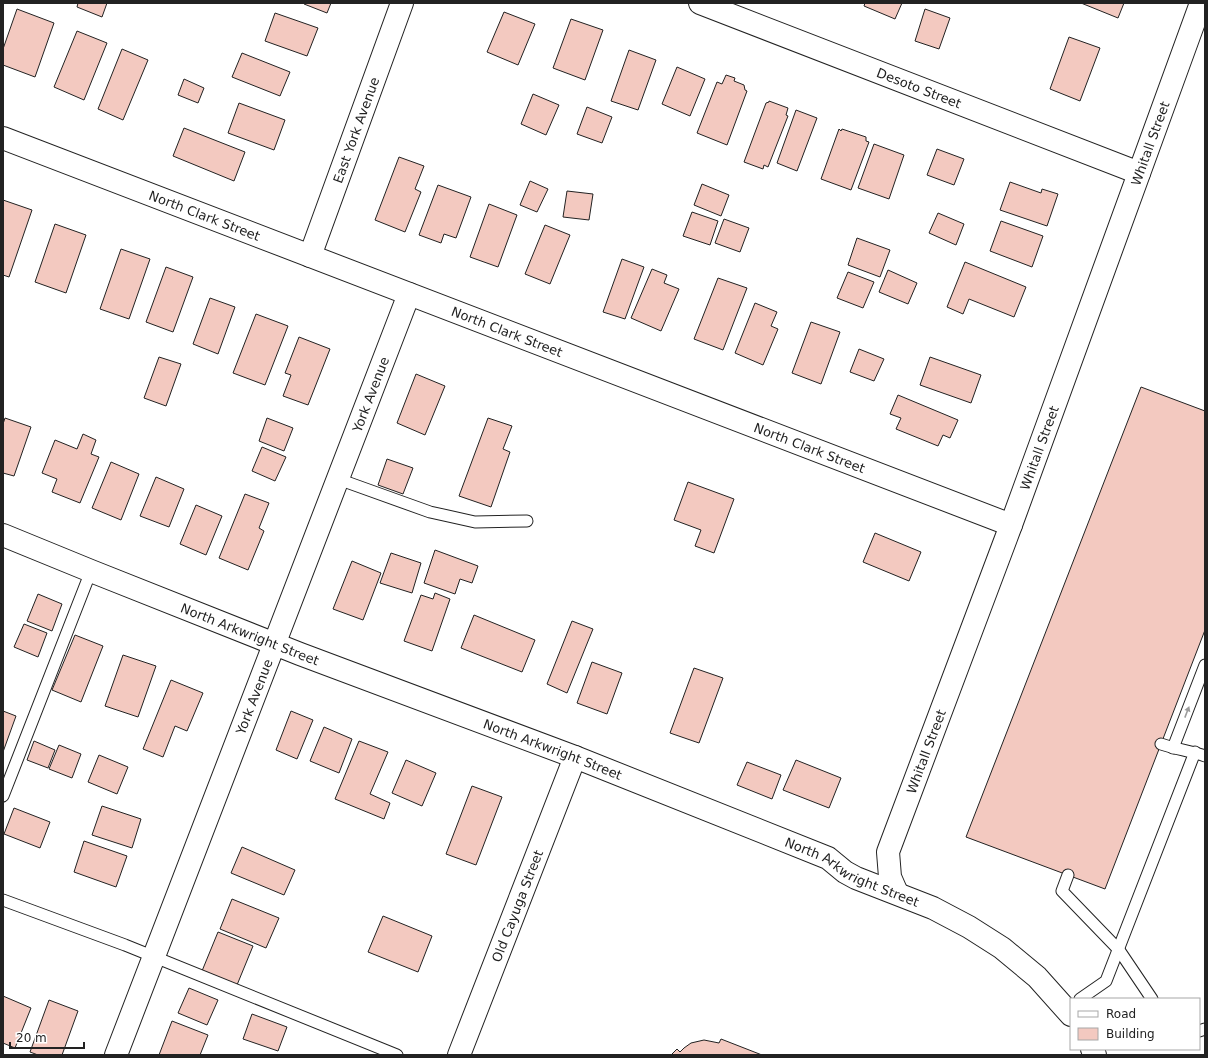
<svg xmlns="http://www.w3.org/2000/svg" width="1208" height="1058" font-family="'DejaVu Sans',sans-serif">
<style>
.building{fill:#f3c9c0;stroke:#222}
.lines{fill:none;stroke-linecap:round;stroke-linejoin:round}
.service-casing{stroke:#222;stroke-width:13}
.minor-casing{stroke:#222;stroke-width:24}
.service{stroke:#fff;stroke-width:11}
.minor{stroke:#fff;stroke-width:22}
.oneway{fill:#9c9c9c}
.labels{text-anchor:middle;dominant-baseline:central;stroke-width:3;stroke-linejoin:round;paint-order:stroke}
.street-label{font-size:13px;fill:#222;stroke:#fff}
</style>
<rect width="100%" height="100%" fill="#fff"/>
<g class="building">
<polygon points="78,3 107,3 102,17 77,7"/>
<polygon points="305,3 331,3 327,13 304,4"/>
<polygon points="865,3 902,3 895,19 864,6"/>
<polygon points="1081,3 1124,3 1118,18"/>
<polygon points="17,9 54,23 35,77 3,65 3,49"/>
<polygon points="925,9 950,18 939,49 915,41"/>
<polygon points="504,12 535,24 518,65 487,52"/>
<polygon points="275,13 318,28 307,56 265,41"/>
<polygon points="571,19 603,30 585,80 553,68"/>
<polygon points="77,31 107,43 84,100 54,87"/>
<polygon points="1069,37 1100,48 1080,101 1050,89"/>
<polygon points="122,49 148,60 123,120 98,109"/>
<polygon points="629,50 656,60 638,110 611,101"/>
<polygon points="242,53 290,72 280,96 232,77"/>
<polygon points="677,67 705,79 690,116 662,104"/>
<polygon points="726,75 735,78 734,81 744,85 745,90 747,91 727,145 697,133 717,82 722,84"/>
<polygon points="184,79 204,88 198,103 178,95"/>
<polygon points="533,94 559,105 546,135 521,124"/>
<polygon points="769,101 788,108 786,115 788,116 768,167 764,165 763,169 744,162 766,103 769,102"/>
<polygon points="239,103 285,120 274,150 228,133"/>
<polygon points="587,107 612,117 602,143 577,134"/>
<polygon points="796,110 817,118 797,171 777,163"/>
<polygon points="184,128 245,152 234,181 173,156"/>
<polygon points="839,129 841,131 842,129 866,137 866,141 869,142 851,190 821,179"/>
<polygon points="874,144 904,155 889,199 858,188"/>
<polygon points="937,149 964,159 954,185 927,175"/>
<polygon points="399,157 424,166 415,189 421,192 405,232 375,220"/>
<polygon points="530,181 548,189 537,212 520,205"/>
<polygon points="1010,182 1041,193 1042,189 1058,194 1047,226 1000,210"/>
<polygon points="702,184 729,195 721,216 694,205"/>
<polygon points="438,185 471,197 456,238 444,234 441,243 419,235"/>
<polygon points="567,191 593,194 589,220 563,217"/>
<polygon points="3,200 32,210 9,277 3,275"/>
<polygon points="489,204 517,215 498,267 470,257"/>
<polygon points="692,212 718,221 710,245 683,236"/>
<polygon points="938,213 964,224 956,245 929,233"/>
<polygon points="724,219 749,228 740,252 715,243"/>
<polygon points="1001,221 1043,236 1032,267 990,251"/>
<polygon points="55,224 86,235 66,293 35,282"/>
<polygon points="545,225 570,235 550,284 525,274"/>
<polygon points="857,238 890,250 880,277 848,265"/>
<polygon points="121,249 150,259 129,319 100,309"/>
<polygon points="622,259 644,267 625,319 603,312"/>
<polygon points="965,262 1026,287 1014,317 969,299 963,314 947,307"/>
<polygon points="166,267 193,277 173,332 146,322"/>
<polygon points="652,269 667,275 664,283 679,289 661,331 631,318"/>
<polygon points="888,270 917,283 908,304 879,292"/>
<polygon points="848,272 874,282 863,308 837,298"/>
<polygon points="718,278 747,288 723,350 694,339"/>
<polygon points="210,298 235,307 218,354 193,344"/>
<polygon points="755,303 777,312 771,326 778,329 763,365 735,353"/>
<polygon points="256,314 288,326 265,385 233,373"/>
<polygon points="811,322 840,332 821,384 792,373"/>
<polygon points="299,337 330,349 308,405 283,396 291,375 285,373"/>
<polygon points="859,349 884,359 874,381 850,372"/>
<polygon points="159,357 181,364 166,406 144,398"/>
<polygon points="930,357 981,375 971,403 920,385"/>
<polygon points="416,374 445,386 425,435 397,423"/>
<polygon points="1141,387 1205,411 1205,630 1105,889 966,837"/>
<polygon points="898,395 958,420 950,438 943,435 938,446 896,429 901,418 890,414"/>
<polygon points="5,418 31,427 14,476 3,473 3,424"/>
<polygon points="267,418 293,428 284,451 259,441"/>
<polygon points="488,418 512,426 503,449 510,452 491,507 459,496"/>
<polygon points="83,434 96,440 91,454 99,457 80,503 52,492 57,479 42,473 55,440 77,449"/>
<polygon points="262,447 286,457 275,481 252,471"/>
<polygon points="387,459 413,468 403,494 378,485"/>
<polygon points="111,462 139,474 121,520 92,508"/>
<polygon points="156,477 184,489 169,527 140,516"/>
<polygon points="688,482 734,499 714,553 695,546 701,530 674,520"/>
<polygon points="245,494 269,503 259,528 264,531 248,570 219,558"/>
<polygon points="196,505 222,516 206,555 180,544"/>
<polygon points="875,533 921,552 909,581 863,562"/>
<polygon points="435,550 478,566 472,583 460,579 455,594 424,583"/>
<polygon points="391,553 421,563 412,593 380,583"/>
<polygon points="352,561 381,573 363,620 333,609"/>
<polygon points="435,593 450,599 432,651 404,641 421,595 433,599"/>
<polygon points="38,594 62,604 52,631 27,621"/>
<polygon points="474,615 535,640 522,672 461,648"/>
<polygon points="572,621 593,629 567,693 547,684"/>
<polygon points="24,624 47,633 38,657 14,647"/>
<polygon points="75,635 103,646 81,702 52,690"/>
<polygon points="123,655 156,666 138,717 105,706"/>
<polygon points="592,662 622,673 607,714 577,703"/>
<polygon points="694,668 723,678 699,743 670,733"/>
<polygon points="171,680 203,693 187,731 175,726 163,757 143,749"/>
<polygon points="3,711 16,716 3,752"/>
<polygon points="291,711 313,720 297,759 276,750"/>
<polygon points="324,727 352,739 339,773 310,761"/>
<polygon points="34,741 55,750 48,768 27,760"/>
<polygon points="359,741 388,752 370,794 390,803 384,819 335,799"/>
<polygon points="59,745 81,754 72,778 49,769"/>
<polygon points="99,755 128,767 117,794 88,782"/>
<polygon points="406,760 436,773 422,806 392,793"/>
<polygon points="796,760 841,778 829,808 783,790"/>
<polygon points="747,762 781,775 772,799 737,785"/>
<polygon points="472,786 502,797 476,865 446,854"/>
<polygon points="102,806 141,819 132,848 92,835"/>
<polygon points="14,808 50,822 40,848 4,834"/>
<polygon points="84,841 127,856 116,887 74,872"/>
<polygon points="242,847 295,870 284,895 231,873"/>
<polygon points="232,899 279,918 266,948 220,929"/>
<polygon points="383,916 432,936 418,972 368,952"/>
<polygon points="218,932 253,946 237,985 202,971"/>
<polygon points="189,988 218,1000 207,1025 178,1013"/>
<polygon points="3,996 31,1008 15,1048 3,1043"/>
<polygon points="49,1000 78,1011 62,1055 38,1055 30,1052"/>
<polygon points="252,1014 287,1027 278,1051 243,1039"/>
<polygon points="172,1021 208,1035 200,1055 159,1055"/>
<polygon points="721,1039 762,1055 671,1055 677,1049 680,1052 684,1048 691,1043 704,1040 719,1043"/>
</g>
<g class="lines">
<defs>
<g id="service">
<polyline points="338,479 430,512 475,522 527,521"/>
<path d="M1161,744C1175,749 1191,751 1205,756"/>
<polyline points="1173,748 1205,665"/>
<polyline points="3,796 91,571"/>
<polyline points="1068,875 1062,891 1119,950 1152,999"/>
<polyline points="3,900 125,945 397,1055"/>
<polyline points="1080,999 1106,981 1195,752"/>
<polyline points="1199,1031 1205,1029"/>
</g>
<g id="minor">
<path id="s1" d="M700,3L1139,173"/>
<path id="s2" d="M3,138L1011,525"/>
<path id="s3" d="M310,256L402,3"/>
<path id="s4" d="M3,535L91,571L300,654L575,757L828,858L845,872L856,878L933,908L969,927L1002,948L1037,977L1071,1015"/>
<path id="s5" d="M897,893L890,877L888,852L1011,525L1201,3"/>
<polyline points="1092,1049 1095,1055"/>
<path id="s6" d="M116,1055L409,294"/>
<path id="s7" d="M459,1055L575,757"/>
</g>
</defs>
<use href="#service" class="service-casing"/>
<use href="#minor" class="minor-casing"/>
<use href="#service" class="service"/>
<use href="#minor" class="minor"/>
</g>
<defs><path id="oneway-solid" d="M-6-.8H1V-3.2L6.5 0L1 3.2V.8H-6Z"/></defs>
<use class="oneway" href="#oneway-solid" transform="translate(1187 712) rotate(-69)"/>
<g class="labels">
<g class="street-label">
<text stroke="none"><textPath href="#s1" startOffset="235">Desoto Street</textPath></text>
<text stroke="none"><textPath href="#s3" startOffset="134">East York Avenue</textPath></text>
<text stroke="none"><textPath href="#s5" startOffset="798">Whitall Street</textPath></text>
<text stroke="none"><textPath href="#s2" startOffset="216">North Clark Street</textPath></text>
<text stroke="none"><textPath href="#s2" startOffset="540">North Clark Street</textPath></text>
<text stroke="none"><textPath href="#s6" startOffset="708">York Avenue</textPath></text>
<text stroke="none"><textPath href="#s2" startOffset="864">North Clark Street</textPath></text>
<text stroke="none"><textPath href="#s5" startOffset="474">Whitall Street</textPath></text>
<text stroke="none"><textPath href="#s4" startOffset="266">North Arkwright Street</textPath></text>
<text stroke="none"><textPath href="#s6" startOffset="384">York Avenue</textPath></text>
<text stroke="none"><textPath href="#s4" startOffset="590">North Arkwright Street</textPath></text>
<text stroke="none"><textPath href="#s5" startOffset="150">Whitall Street</textPath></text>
<text stroke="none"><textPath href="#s4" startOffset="914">North Arkwright Street</textPath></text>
<text stroke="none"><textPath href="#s7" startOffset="160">Old Cayuga Street</textPath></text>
</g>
</g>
<rect width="1208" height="1058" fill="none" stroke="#222222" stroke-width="8"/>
<rect x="1070" y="998" width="130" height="52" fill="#ffffff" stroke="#a7a7a7"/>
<rect x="1078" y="1011" width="20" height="6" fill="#ffffff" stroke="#a7a7a7"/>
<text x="1106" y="1018" font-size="12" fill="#222222">Road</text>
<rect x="1078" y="1028" width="20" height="12" fill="#f3c9c0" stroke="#a7a7a7"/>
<text x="1106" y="1038" font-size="12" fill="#222222">Building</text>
<path d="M10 1042v6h74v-6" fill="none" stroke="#222222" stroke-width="2"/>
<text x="16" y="1042" font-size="12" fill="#222222" stroke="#ffffff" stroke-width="3" paint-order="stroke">20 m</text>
</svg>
